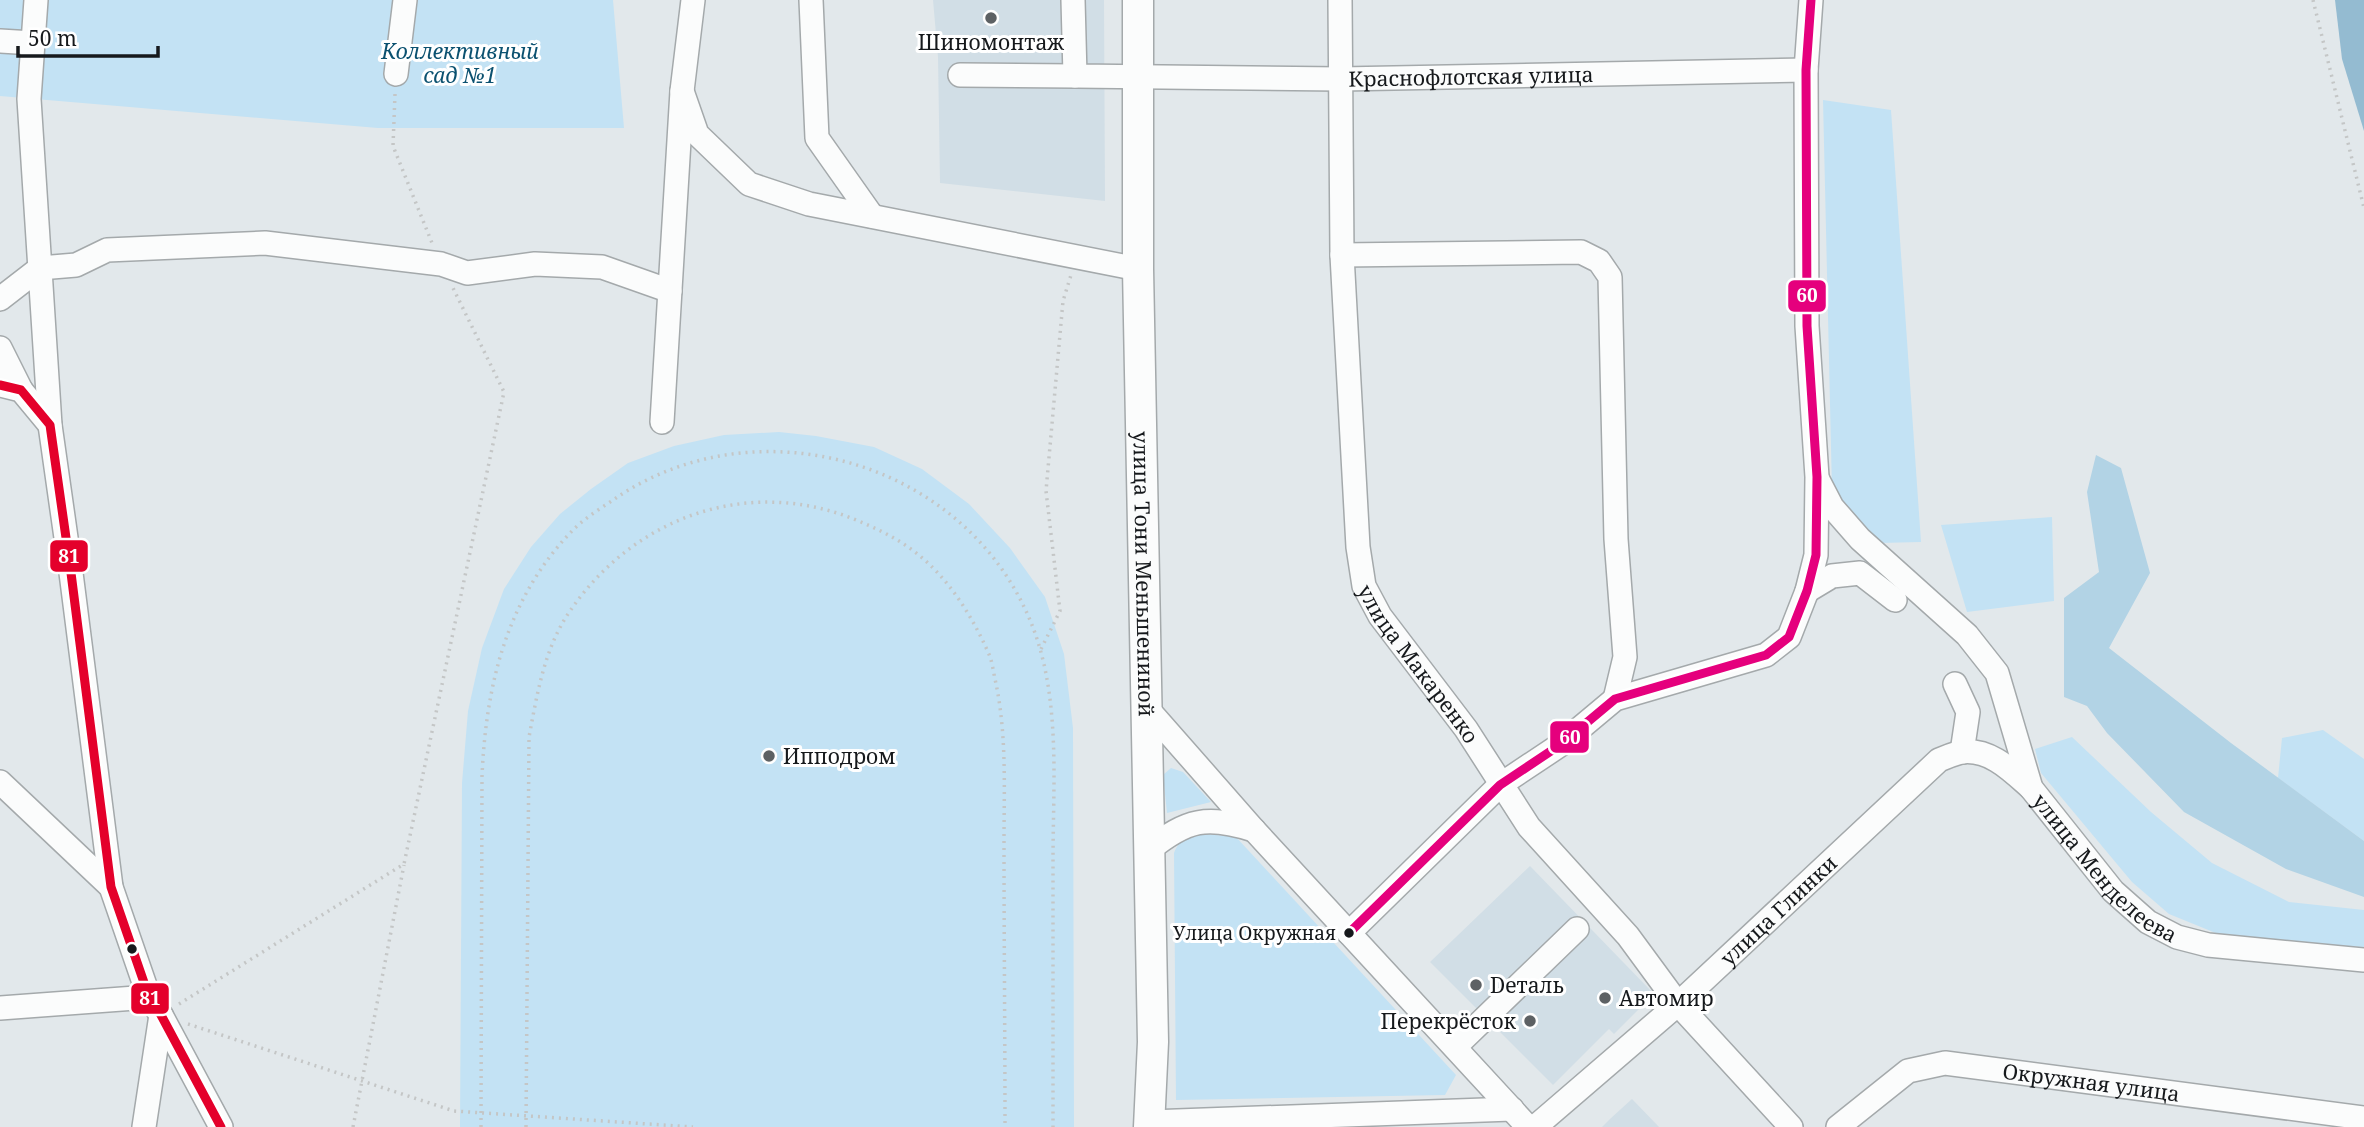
<svg xmlns="http://www.w3.org/2000/svg" width="2364" height="1127" font-family="'Noto Serif',serif">
<style>
.built{fill:#d1dee6}
.green{fill:#c3e2f4}
.forest{fill:#b2d3e5}
.water{fill:#94bbd1}
.lines{fill:none;stroke-linecap:round;stroke-linejoin:round}
.minor-casing{stroke:#a4a9ab;stroke-width:26}
.major-casing{stroke:#a4a9ab;stroke-width:33}
.path{stroke:#c4c6c6;stroke-width:3.5;stroke-dasharray:2 5;stroke-linecap:butt}
.minor{stroke:#fbfcfc;stroke-width:23}
.major{stroke:#fbfcfc;stroke-width:30}
.bus-1-casing{stroke:#fff;stroke-width:14}
.bus-2-casing{stroke:#fff;stroke-width:14}
.bus-1{stroke:#e4002b;stroke-width:9}
.bus-2{stroke:#e5007d;stroke-width:9}
.poi-dot{fill:#5d6164;stroke:#fff;stroke-width:2.5}
.bus-dot{fill:#16191c;stroke:#fff;stroke-width:2.5}
.labels{text-anchor:middle;dominant-baseline:central;stroke-width:6;stroke-linejoin:round;paint-order:stroke}
.bus-label{font-size:19px;fill:#16191c;stroke:#fff;text-anchor:end}
.poi-label{font-size:21px;fill:#16191c;stroke:#fff;text-anchor:start}
.park-label{font-size:21px;font-style:italic;fill:#0b5170;stroke:#fff}
.street-label{font-size:21px;fill:#16191c;stroke:#fff}
.line-badge{stroke:#fff;stroke-width:2.5}
.badge-label{font-size:19px;text-anchor:middle;font-weight:bold;fill:#fff}
</style>
<rect width="100%" height="100%" fill="#e2e8eb"/>
<g class="built">
<polygon points="933,0 1104,0 1105,201 940,183 938,57"/>
<polygon points="1530,866 1654,994 1614,1034 1609,1029 1553,1085 1430,962"/>
<polygon points="1632,1099 1659,1127 1602,1127 1610,1119"/>
</g>
<g class="green">
<polygon points="0,0 613,0 624,128 378,128 0,96"/>
<polygon points="1823,100 1891,110 1921,542 1879,543 1832,490"/>
<polygon points="779,432 816,436 874,447 922,469 969,504 1010,548 1045,597 1064,654 1073,728 1074,1127 460,1127 462,783 468,711 482,648 504,589 531,547 560,514 591,489 628,463 674,446 724,435"/>
<polygon points="2052,517 2054,601 1967,612 1941,525"/>
<polygon points="2323,730 2364,759 2364,841 2278,778 2282,738"/>
<polygon points="2072,737 2151,812 2212,863 2289,902 2364,910 2364,947 2266,942 2223,936 2169,914 2132,882 2041,773 2035,749"/>
<polygon points="1171,768 1183,772 1211,802 1167,813 1163,775"/>
<path d="M1207,834L1236,837L1456,1075L1445,1095L1176,1100L1174,853C1180,837 1191,836 1207,834Z"/>
</g>
<polygon class="forest" points="2096,455 2121,468 2150,573 2109,648 2231,743 2364,841 2364,897 2286,869 2184,812 2107,733 2087,706 2064,697 2064,598 2099,572 2087,492"/>
<polygon class="water" points="2335,0 2364,0 2364,131 2342,59"/>
<g class="lines">
<defs>
<g id="minor">
<polyline points="36,0 29,99 50,425 71,573 111,887 149,997 161,1015 221,1127"/>
<polyline points="811,0 817,138 872,216"/>
<path id="s1" d="M1073,0L1075,76L1341,79L1806,70"/>
<path id="s2" d="M1340,0L1342,255L1358,547L1364,586L1380,616L1466,729L1529,827L1628,936L1678,1004L1791,1127"/>
<polyline points="0,41 33,43"/>
<polyline points="396,74 405,0"/>
<polyline points="960,75 1075,76"/>
<polyline points="682,91 697,134 749,184 809,204 1138,269"/>
<polyline points="1342,255 1581,252 1599,261 1610,277 1616,539 1625,657 1615,699"/>
<polyline points="0,299 40,268 76,265 107,250 265,243 441,264 467,273 535,264 602,267 670,291"/>
<polyline points="0,348 21,390"/>
<polyline points="0,385 21,390 50,425"/>
<polyline points="662,422 682,91 693,0"/>
<path id="s3" d="M1818,480L1832,507L1860,539L1967,635L1997,673L2031,788L2113,891L2148,922L2177,937L2208,945L2364,960"/>
<polyline points="1807,591 1832,576 1860,573 1895,600"/>
<polyline points="1955,684 1968,712 1962,752"/>
<polyline points="1146,707 1254,830 1528,1127"/>
<polyline points="0,782 111,887"/>
<path d="M1149,850C1187,819 1207,815 1254,830"/>
<polyline points="1349,933 1500,785 1560,745 1615,699 1766,655 1789,637 1807,591 1816,555 1817,477 1807,326 1806,70 1811,0"/>
<polyline points="0,1008 149,997"/>
<polyline points="1455,1047 1577,929"/>
<polyline points="1150,1122 1512,1109"/>
<polyline points="144,1127 161,1015"/>
<path id="s4" d="M1535,1127L1678,1004L1939,760C1946,757 1954,754 1961,752C1990,748 2012,771 2031,788"/>
<path id="s5" d="M1838,1127L1908,1071L1945,1063L2364,1118"/>
</g>
<g id="major">
<path id="s6" d="M1138,0V269L1153,1042L1149,1127"/>
</g>
</defs>
<use href="#minor" class="minor-casing"/>
<use href="#major" class="major-casing"/>
<g class="path">
<polyline points="2313,0 2364,208"/>
<polyline points="395,94 393,146 432,243"/>
<polyline points="1041,649 1060,611 1046,491 1063,301 1071,275"/>
<polyline points="179,1004 404,864 504,392 453,288"/>
<polyline points="188,1024 454,1111 693,1127"/>
<polyline points="353,1127 404,865"/>
<path d="M481,1127L482,776C486,686 506,600 571,532C584,518 603,507 619,496C757,405 956,459 1026,611C1062,688 1053,778 1053,861C1053,949 1053,1038 1053,1127"/>
<path d="M526,1127L529,737C537,695 544,650 568,614C633,516 751,474 861,522C882,531 902,541 920,556C950,581 972,616 988,652C992,660 993,670 995,679C1007,733 1004,788 1004,843C1004,938 1005,1032 1005,1127"/>
</g>
<use href="#minor" class="minor"/>
<use href="#major" class="major"/>
<defs>
<polyline id="bus-1" points="0,385 21,390 50,425 71,573 111,887 149,997 161,1015 221,1127"/>
<polyline id="bus-2" points="1349,933 1500,785 1560,745 1615,699 1766,655 1789,637 1807,591 1816,555 1817,477 1807,326 1806,70 1811,0"/>
</defs>
<use href="#bus-1" class="bus-1-casing"/>
<use href="#bus-2" class="bus-2-casing"/>
<use href="#bus-1" class="bus-1"/>
<use href="#bus-2" class="bus-2"/>
</g>
<g class="poi-dot">
<circle cx="991" cy="18" r="7"/>
<circle cx="769" cy="756" r="7"/>
<circle cx="1476" cy="985" r="7"/>
<circle cx="1605" cy="998" r="7"/>
<circle cx="1530" cy="1021" r="7"/>
</g>
<g class="bus-dot">
<circle cx="1349" cy="933" r="6"/>
<circle cx="132" cy="949" r="6"/>
</g>
<g class="labels">
<g class="bus-label">
<text x="1336" y="933">Улица Окружная</text>
</g>
<g class="poi-label">
<text x="991" y="42" text-anchor="middle">Шиномонтаж</text>
<text x="783" y="756">Ипподром</text>
<text x="1490" y="985">Dеталь</text>
<text x="1619" y="998">Автомир</text>
<text x="1516" y="1021" text-anchor="end">Перекрёсток</text>
</g>
<g class="park-label">
<text x="460" y="51">Коллективный<tspan x="460" dy="24">сад №1</tspan></text>
</g>
<g class="street-label">
<text stroke="none"><textPath href="#s1" startOffset="472">Краснофлотская улица</textPath></text>
<text stroke="none"><textPath href="#s6" startOffset="574">улица Тони Меньшениной</textPath></text>
<text stroke="none"><textPath href="#s2" startOffset="682">улица Макаренко</textPath></text>
<text stroke="none"><textPath href="#s3" startOffset="495">улица Менделеева</textPath></text>
<text stroke="none"><textPath href="#s4" startOffset="326">улица Глинки</textPath></text>
<text stroke="none"><textPath href="#s5" startOffset="275">Окружная улица</textPath></text>
</g>
</g>
<g class="line-badge">
<rect x="1787" y="279" width="40" height="34" rx="7" fill="#e5007d"/>
<rect x="49" y="539" width="40" height="34" rx="7" fill="#e4002b"/>
<rect x="1549" y="720" width="41" height="34" rx="7" fill="#e5007d"/>
<rect x="130" y="982" width="40" height="33" rx="7" fill="#e4002b"/>
</g>
<g class="badge-label">
<text x="1807" y="302">60</text>
<text x="69" y="563">81</text>
<text x="1570" y="744">60</text>
<text x="150" y="1005">81</text>
</g>
<path d="M18 46v10h140v-10" fill="none" stroke="#16191c" stroke-width="3.5"/>
<text x="28" y="46" font-size="21" fill="#16191c" stroke="#ffffff" stroke-width="5" paint-order="stroke">50 m</text>
</svg>
